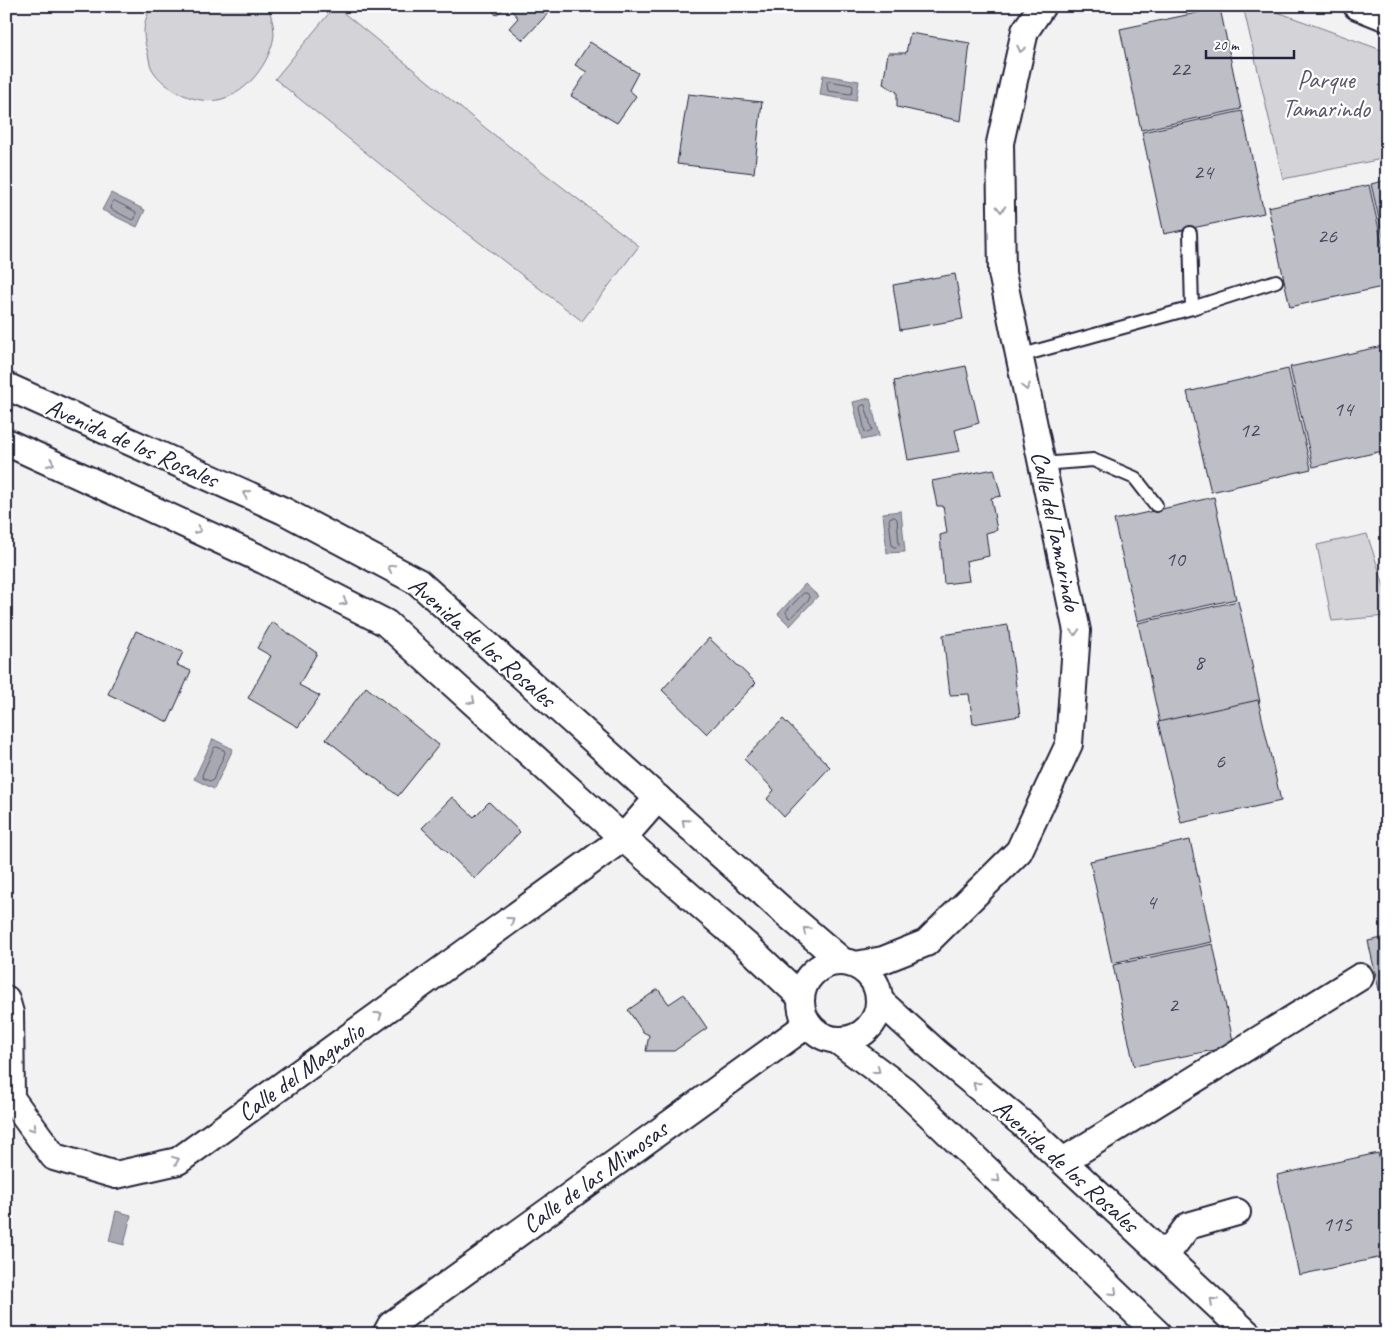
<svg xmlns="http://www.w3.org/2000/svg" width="1393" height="1340" font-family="Caveat,sans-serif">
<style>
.green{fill:#d3d3d8;stroke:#7a7a8a}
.water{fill:#a8a8b2;stroke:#727282}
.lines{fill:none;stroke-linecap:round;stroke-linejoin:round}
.shore{stroke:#58586b;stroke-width:1}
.building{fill:#bebec6;stroke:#22223b}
.service-casing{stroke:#22223b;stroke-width:16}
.minor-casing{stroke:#22223b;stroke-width:30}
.service{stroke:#fff;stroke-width:12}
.minor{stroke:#fff;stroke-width:26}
.oneway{stroke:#9c9ca7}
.labels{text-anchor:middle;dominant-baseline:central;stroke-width:4.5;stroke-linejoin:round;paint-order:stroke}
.number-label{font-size:22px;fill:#49495e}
.park-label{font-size:25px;fill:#57576a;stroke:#fff}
.street-label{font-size:25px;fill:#22223b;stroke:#fff}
</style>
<rect width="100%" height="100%" fill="#f2f2f3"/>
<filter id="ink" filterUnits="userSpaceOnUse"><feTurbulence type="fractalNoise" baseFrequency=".02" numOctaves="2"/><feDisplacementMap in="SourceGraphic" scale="10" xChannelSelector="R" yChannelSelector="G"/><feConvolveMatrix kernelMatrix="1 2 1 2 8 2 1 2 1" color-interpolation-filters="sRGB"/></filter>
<g filter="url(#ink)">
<g class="green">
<path d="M152,6H269C270,15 274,24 274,33C274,43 268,57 263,65C254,80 240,94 222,99C198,106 164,90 152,69C149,64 149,56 147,50C142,34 143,20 152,6Z"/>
<polygon points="335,6 488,130 639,246 582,321 428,203 275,79"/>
<polygon points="1243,6 1261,6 1387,52 1387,158 1283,179"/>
<polygon points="1367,534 1387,595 1387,616 1332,621 1317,545"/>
</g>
<g class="water">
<polygon points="823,75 859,81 856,101 820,95"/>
<polygon points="111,193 145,210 137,227 102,210"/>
<polygon points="870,398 879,436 862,440 853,402"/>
<polygon points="901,511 905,552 887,553 883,513"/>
<polygon points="805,584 818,596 790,626 778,614"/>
<polygon points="213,739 233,749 214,789 194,779"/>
<polygon points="116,1211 131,1215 124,1245 109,1241"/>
</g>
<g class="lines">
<g class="shore">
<polygon points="829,81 852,85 853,87 852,93 850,94 828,91 827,83"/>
<polygon points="115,201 136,212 135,219 132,220 111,209 112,202"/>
<polygon points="865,405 872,430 868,433 865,432 860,408 861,406"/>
<polygon points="891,517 895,517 897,519 899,545 897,547 893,547 892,545 889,520"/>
<polygon points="804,593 807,593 810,598 792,617 789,618 786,612"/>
<polygon points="217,747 224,750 225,753 213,780 210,781 203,778 202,775 214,748"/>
</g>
</g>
<g class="building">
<polygon points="489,6 507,6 496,15"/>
<polygon points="508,6 555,6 523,40 509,28 518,18"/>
<polygon points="1220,8 1241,109 1141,130 1120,29"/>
<polygon points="910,33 970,43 961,121 897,107 897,92 883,84 888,53 906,53"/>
<polygon points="590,42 638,73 629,90 636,96 617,123 571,96 587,72 575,65"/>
<polygon points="688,94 762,102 754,173 677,164"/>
<polygon points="1242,111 1264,213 1164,234 1142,132"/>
<polygon points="1387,180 1387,254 1371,184"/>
<polygon points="1369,185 1387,265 1387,286 1290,307 1268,207"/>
<polygon points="955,274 963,319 900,330 893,285"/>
<polygon points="1387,345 1387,450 1313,467 1290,367"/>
<polygon points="966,366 979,423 955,430 960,451 908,460 894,381"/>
<polygon points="1288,369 1311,469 1211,492 1187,392"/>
<polygon points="994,469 1001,496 991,498 997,530 986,533 989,556 966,561 969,581 944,584 940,535 947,533 943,506 937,506 932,481"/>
<polygon points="1214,497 1236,599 1137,621 1114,520"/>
<polygon points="1238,601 1260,702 1160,724 1138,623"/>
<polygon points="272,622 317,653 299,685 320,696 298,727 248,698 271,656 257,648"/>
<polygon points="1008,625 1020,716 973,724 969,694 950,695 943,635"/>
<polygon points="136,631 183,652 177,665 191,671 168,722 108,694"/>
<polygon points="709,638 756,683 707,734 662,690"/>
<polygon points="366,687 439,745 398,796 326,739"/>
<polygon points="1258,700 1281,801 1181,823 1158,722"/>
<polygon points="783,719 830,767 784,817 767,799 774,790 744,759"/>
<polygon points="452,797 474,817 489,802 520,832 475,879 422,828"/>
<polygon points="1190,840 1212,942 1112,963 1090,861"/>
<polygon points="1387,937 1387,1025 1368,941"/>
<polygon points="1213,944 1234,1046 1134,1066 1113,965"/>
<polygon points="658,989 669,1004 684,994 707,1028 674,1051 646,1051 649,1035 643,1032 628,1010"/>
<polygon points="1387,1151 1387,1180 1381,1152"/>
<polygon points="1378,1153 1387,1191 1387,1256 1299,1275 1277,1175"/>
</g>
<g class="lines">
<defs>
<g id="service">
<polyline points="1190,233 1192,308"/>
<polyline points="1019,356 1192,308 1276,281"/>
<polyline points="1042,464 1093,460 1135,478 1156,505"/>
</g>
<g id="minor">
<polyline points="1357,6 1387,18"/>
<polyline points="6,386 284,511 418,582 781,909 843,962"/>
<polyline points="6,442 263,560 386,623 623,838 745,944 801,997"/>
<circle cx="840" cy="1001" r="39"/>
<polyline points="856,965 883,960 926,943 1019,851 1069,744 1077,631 1002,273 1000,143 1025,31 1042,6"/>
<polyline points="6,999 10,1013 11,1098 54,1157 116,1175 178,1161 623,838 658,798"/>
<polyline points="880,1001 937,1053 1024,1125 1248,1334"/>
<polyline points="838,1041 904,1090 1158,1334"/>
<polyline points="1063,1161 1360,977"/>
<polyline points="1165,1256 1188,1226 1237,1212"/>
<polyline points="386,1334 391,1325 808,1024"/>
</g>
</defs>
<use href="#service" class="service-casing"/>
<use href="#minor" class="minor-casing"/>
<use href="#service" class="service"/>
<use href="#minor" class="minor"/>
</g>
<defs><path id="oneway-chevron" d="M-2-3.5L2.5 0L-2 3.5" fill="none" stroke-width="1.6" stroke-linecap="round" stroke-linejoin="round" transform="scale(1.25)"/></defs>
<g class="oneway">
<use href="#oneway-chevron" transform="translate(1021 49) rotate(103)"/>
<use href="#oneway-chevron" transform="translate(1001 209) rotate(89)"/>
<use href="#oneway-chevron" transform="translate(1026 387) rotate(78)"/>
<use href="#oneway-chevron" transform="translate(51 463) rotate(25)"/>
<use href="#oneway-chevron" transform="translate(246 494) rotate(-156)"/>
<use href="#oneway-chevron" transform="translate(198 530) rotate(25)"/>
<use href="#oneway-chevron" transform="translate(391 568) rotate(-152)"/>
<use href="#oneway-chevron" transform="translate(344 602) rotate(27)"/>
<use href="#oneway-chevron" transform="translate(1075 632) rotate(86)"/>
<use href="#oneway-chevron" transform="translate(472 701) rotate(42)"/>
<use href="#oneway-chevron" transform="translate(685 822) rotate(-138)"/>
<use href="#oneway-chevron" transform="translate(511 920) rotate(-36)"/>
<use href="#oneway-chevron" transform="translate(806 930) rotate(-139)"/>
<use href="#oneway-chevron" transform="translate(379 1015) rotate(-36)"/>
<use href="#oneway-chevron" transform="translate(877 1070) rotate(37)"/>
<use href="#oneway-chevron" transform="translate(976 1085) rotate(-140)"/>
<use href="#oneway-chevron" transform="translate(33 1128) rotate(54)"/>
<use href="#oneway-chevron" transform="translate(176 1160) rotate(-22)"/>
<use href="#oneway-chevron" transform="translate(997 1179) rotate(44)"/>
<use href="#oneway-chevron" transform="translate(1114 1292) rotate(44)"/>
<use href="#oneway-chevron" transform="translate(1213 1301) rotate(-137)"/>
</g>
</g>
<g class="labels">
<g class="number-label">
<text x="1180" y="69">22</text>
<text x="1203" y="172">24</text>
<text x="1327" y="236">26</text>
<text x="1343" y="409">14</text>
<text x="1249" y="430">12</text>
<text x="1175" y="559">10</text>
<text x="1199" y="662">8</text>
<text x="1220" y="761">6</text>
<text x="1151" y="902">4</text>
<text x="1173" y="1005">2</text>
<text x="1337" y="1224">115</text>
</g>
<g class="park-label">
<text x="1326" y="80">Parque<tspan x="1326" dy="29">Tamarindo</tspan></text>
</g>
<g class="street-label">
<text transform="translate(132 443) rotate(24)">Avenida de los Rosales</text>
<text transform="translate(1056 531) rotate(78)">Calle del Tamarindo</text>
<text transform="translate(482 642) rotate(41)">Avenida de los Rosales</text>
<text transform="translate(301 1072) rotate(-36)">Calle del Magnolio</text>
<text transform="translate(1066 1166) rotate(42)">Avenida de los Rosales</text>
<text transform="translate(595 1177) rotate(-36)">Calle de las Mimosas</text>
</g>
</g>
<rect width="1393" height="1340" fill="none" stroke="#fff" stroke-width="25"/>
<rect x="12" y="12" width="1368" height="1315" fill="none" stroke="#22223b" stroke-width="2" filter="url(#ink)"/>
<path d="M1206 50v8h88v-8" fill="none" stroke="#22223b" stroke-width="2.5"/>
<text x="1213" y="50" font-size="15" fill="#22223b" stroke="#ffffff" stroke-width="4" paint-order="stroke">20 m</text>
</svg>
